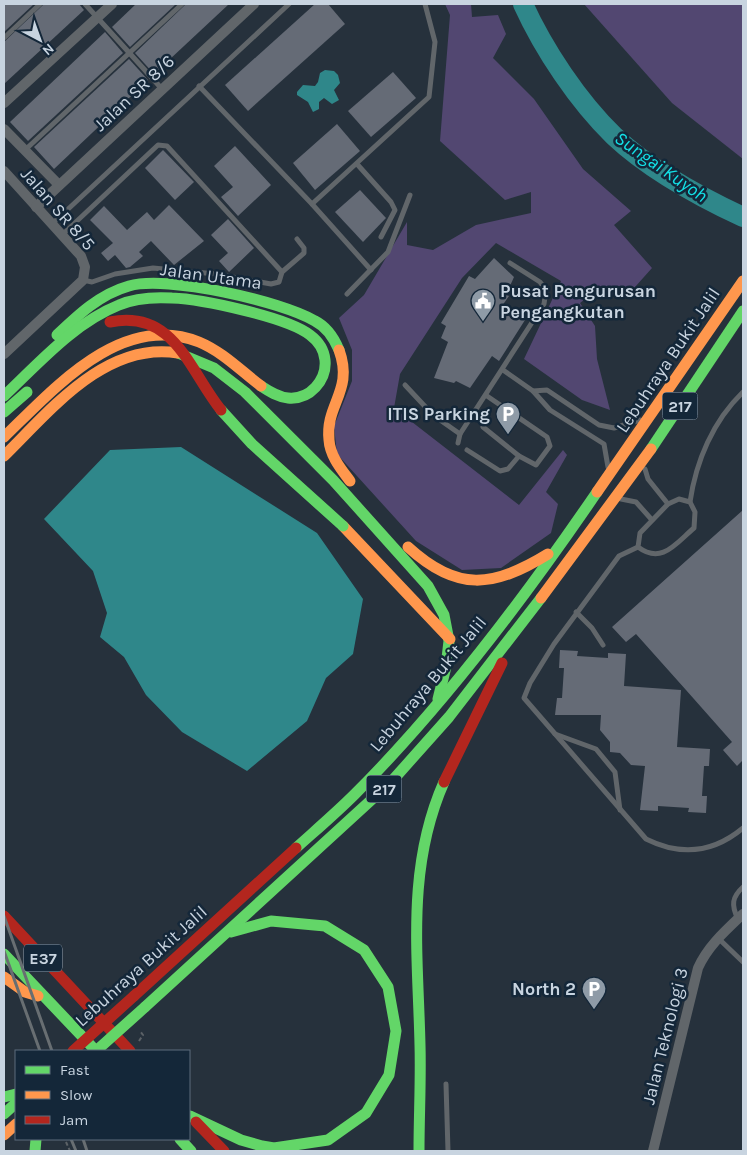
<svg xmlns="http://www.w3.org/2000/svg" width="747" height="1155" font-family="Karla,sans-serif">
<style>
.green{fill:#524771}
.water{fill:#2f878a}
.lines{fill:none;stroke-linecap:round;stroke-linejoin:round}
.river{stroke:#2f878a;stroke-width:20}
.building{fill:#656b76}
.path{stroke:#5c6267;stroke-width:2;stroke-dasharray:4 2.5;stroke-linecap:butt}
.lane{stroke:#61666a;stroke-width:5}
.street{stroke:#61666a;stroke-width:10}
.fast{stroke:#63d668;stroke-width:11}
.slow{stroke:#ff974d;stroke-width:11}
.jam{stroke:#b3261e;stroke-width:11}
.rail{stroke:#686e72;stroke-width:3}
.fast-bridge{stroke:#63d668;stroke-width:11}
.jam-bridge{stroke:#b3261e;stroke-width:11}
.labels{text-anchor:middle;dominant-baseline:central;stroke-width:5;stroke-linejoin:round;paint-order:stroke}
.shield{fill:#142739;stroke:#92a0ae;stroke-width:1}
.shield-label{font-size:16px;font-weight:bold;fill:#c8d4e0}
.street-label{font-size:18px;fill:#c8d4e0;stroke:#142739}
.poi-label{font-size:18px;font-weight:bold;fill:#c8d4e0;stroke:#142739;text-anchor:end}
.water-label{font-size:19px;font-style:italic;fill:#13e0e6;stroke:#142739}
</style>
<rect width="100%" height="100%" fill="#26313c"/>
<g class="green">
<polygon points="445,4 471,4 472,17 498,15 506,34 493,58 534,99 583,169 631,211 614,225 652,268 627,296 593,293 580,303 595,326 597,359 610,410 582,400 524,359 561,281 496,243 462,278 400,374 394,408 519,505 563,450 567,455 546,492 558,504 551,533 501,568 462,570 416,541 337,454 334,426 352,381 352,350 339,318 364,295 407,222 407,245 433,250 476,225 531,213 531,192 505,200 440,141 450,15"/>
<polygon points="584,4 743,4 743,159 672,103"/>
</g>
<g class="water">
<polygon points="325,70 334,71 338,75 340,83 334,90 339,100 332,104 324,98 319,102 319,109 313,112 308,102 297,95 297,92 303,85 315,86 318,82 320,73"/>
<polygon points="181,447 317,533 363,599 353,654 326,678 307,721 247,771 182,732 146,695 124,657 100,637 107,613 93,571 44,519 110,450"/>
</g>
<g class="lines">
<path class="river" d="M523,4C544,50 578,101 614,136C650,170 698,196 743,217"/>
</g>
<g class="building">
<polygon points="4,4 34,4 4,32"/>
<polygon points="44,4 79,4 84,10 4,84 4,42"/>
<polygon points="136,4 176,4 130,47 112,27"/>
<polygon points="186,4 229,4 154,74 135,53"/>
<polygon points="315,4 328,4 345,24 248,111 225,85"/>
<polygon points="105,32 123,53 28,141 10,122"/>
<polygon points="129,59 148,80 54,169 34,147"/>
<polygon points="393,72 416,98 371,137 348,111"/>
<polygon points="337,124 360,151 315,190 293,163"/>
<polygon points="235,146 271,185 238,216 221,197 233,187 214,166"/>
<polygon points="163,150 194,182 175,200 145,168"/>
<polygon points="360,190 386,218 363,242 335,212"/>
<polygon points="169,205 204,241 174,265 151,241 139,252 143,256 130,267 126,268 115,255 108,261 101,253 113,243 90,220 104,206 127,230 147,212 154,220"/>
<polygon points="228,219 254,248 229,272 219,261 228,253 211,235"/>
<polygon points="494,258 514,277 506,295 509,296 502,306 525,320 499,361 492,356 470,388 456,381 454,383 434,378 448,342 441,338 446,326 441,323 469,276 475,279"/>
<polygon points="743,510 743,760 737,766 723,750 732,742 686,690 636,634 626,642 612,627"/>
<polygon points="560,650 578,651 577,656 608,658 608,653 626,654 624,686 681,690 677,747 710,749 709,766 704,766 702,796 707,796 706,813 688,812 689,808 658,806 658,811 640,810 645,766 631,765 620,753 610,752 610,742 600,730 601,715 555,715 557,698 562,698 564,668 559,668"/>
</g>
<g class="lines">
<g class="path">
<polyline points="139,1041 143,1035 140,1031"/>
<polyline points="66,1142 70,1151"/>
</g>
<g class="lane">
<polyline points="85,4 162,89"/>
<polyline points="4,38 40,4"/>
<polyline points="199,86 312,204 371,270"/>
<polyline points="25,150 182,4"/>
<polyline points="357,164 391,202 395,210 381,237"/>
<polyline points="312,204 429,97 435,42 425,4"/>
<polyline points="52,224 289,4"/>
<polyline points="62,235 158,145 167,146 282,272"/>
<polyline points="83,280 92,282 115,274 153,268 216,274 271,284 279,282 282,272 304,253 304,248 297,239"/>
<polyline points="347,294 388,252 410,195"/>
<polyline points="503,370 533,391 550,410 604,444 608,467"/>
<polyline points="405,385 433,415 460,434"/>
<polyline points="533,391 547,390 599,425 614,428 640,420"/>
<polyline points="483,427 519,456 536,465 550,446 547,437 487,396"/>
<polyline points="458,443 460,434 544,304 546,290 540,282 510,263"/>
<polyline points="467,450 500,471 508,469 519,456"/>
<polyline points="645,469 648,479 668,504"/>
<polyline points="621,499 636,502 652,520"/>
<path d="M679,499L690,502L695,512L694,528C676,543 662,565 638,547L640,533L668,504Z"/>
<path d="M690,502C696,461 713,421 743,392"/>
<path d="M638,547L619,556L554,644L530,683L524,698L646,839C680,856 713,853 743,828"/>
<polyline points="576,612 592,628 603,645"/>
<polyline points="555,734 596,749 615,772 620,810"/>
<path d="M738,919C731,905 732,897 743,887"/>
<polyline points="718,938 743,962"/>
<polyline points="446,1084 448,1151"/>
</g>
<g class="street">
<polyline points="4,103 112,4"/>
<polyline points="4,129 59,185"/>
<polyline points="4,171 81,256 85,267 83,280 4,354"/>
<polyline points="36,207 254,4"/>
<path d="M653,1151L698,968C708,946 725,931 743,914"/>
</g>
<g class="fast">
<path d="M57,335C78,315 100,294 129,286C166,275 281,301 315,321C327,327 334,338 339,350"/>
<polyline points="178,353 214,368 245,392 333,480 428,586 444,615 449,641 446,667 438,699"/>
<path d="M4,396C39,363 74,323 119,305C135,298 155,297 172,298C201,299 287,317 310,335C318,341 324,349 325,360C327,380 310,400 288,398C278,397 270,392 261,386"/>
<polyline points="4,412 27,392"/>
<polyline points="651,449 743,311"/>
<path d="M296,848C316,830 336,813 355,794C444,705 526,596 597,492"/>
<polyline points="4,954 96,1051"/>
<polyline points="145,1007 392,781 449,717 541,598"/>
<polyline points="4,1097 16,1094"/>
<polyline points="4,1114 16,1103"/>
<polyline points="190,1116 241,1140 262,1146 274,1148 328,1140 366,1113 389,1075 396,1031 388,987 364,950 325,926 271,921 231,932"/>
<polyline points="180,1139 191,1151"/>
<polyline points="35,1151 36,1139"/>
<path d="M419,1151C419,1116 421,1080 420,1045C418,954 406,868 444,782"/>
</g>
<g class="slow">
<path d="M339,350C354,391 325,404 329,440C330,456 341,469 350,481"/>
<path d="M4,437C54,389 121,311 199,342C223,352 241,371 261,386"/>
<path d="M4,456C50,411 105,341 178,353"/>
<polyline points="597,492 743,281"/>
<polyline points="343,526 450,639"/>
<path d="M408,547C457,592 493,588 548,554"/>
<polyline points="541,598 651,449"/>
<polyline points="4,977 25,992 38,996"/>
<polyline points="4,1135 16,1124"/>
</g>
<g class="jam">
<polyline points="444,782 502,663"/>
<polyline points="4,916 130,1051"/>
<polyline points="134,996 296,848"/>
<polyline points="196,1122 224,1151"/>
</g>
<g class="rail">
<polyline points="4,916 52,1051"/>
<polyline points="4,951 40,1051"/>
<polyline points="71,1139 76,1151"/>
<polyline points="83,1139 87,1151"/>
</g>
<g class="fast-bridge">
<polyline points="221,410 252,444 343,526"/>
<polyline points="96,1051 145,1007"/>
</g>
<g class="jam-bridge">
<path d="M110,322C174,309 189,370 221,410"/>
<polyline points="73,1051 134,996"/>
</g>
</g>
<defs>
<symbol id="civic-pin" viewBox="-11 -11 22 30"><path d="M0 17L-7.5 6A9.5 9.5 0 1 1 7.5 6Z" fill="#8f9ba7" stroke="#142739"/><path d="M-.6-6.5H3V-4.5H.6V-3L4-1V1h2V6H-6V1h2V-1L-.6-3ZM-1.2 2.5V6h2.4V2.5Z" fill="#fff"/></symbol>
<symbol id="parking-pin" viewBox="-11 -11 22 30"><path d="M0 17L-7.5 6A9.5 9.5 0 1 1 7.5 6Z" fill="#8f9ba7" stroke="#142739"/><path d="M-3.5-5.5H1a3.5 3.5 0 0 1 0 7H-1V5.5H-3.5ZM-1-3.4V-.6H.8a1.4 1.4 0 0 0 0-2.8Z" fill="#fff"/></symbol>
</defs>
<g fill-rule="evenodd">
<use href="#civic-pin" x="469" y="287" width="28" height="38"/>
<use href="#parking-pin" x="494" y="400" width="28" height="38"/>
<use href="#parking-pin" x="580" y="975" width="28" height="38"/>
</g>
<g class="labels">
<g class="shield">
<rect x="662.5" y="392.5" width="35" height="27" rx="4"/>
<rect x="366.5" y="775.5" width="35" height="27" rx="4"/>
<rect x="24" y="944.5" width="38" height="27" rx="4"/>
</g>
<g class="shield-label">
<text x="680" y="406">217</text>
<text x="384" y="789">217</text>
<text x="43" y="958">E37</text>
</g>
<g class="street-label">
<text transform="translate(134 93) rotate(-43)">Jalan SR 8/6</text>
<text transform="translate(58 209) rotate(49)">Jalan SR 8/5</text>
<text transform="translate(211 276) rotate(8)">Jalan Utama</text>
<text transform="translate(668 360) rotate(-56)">Lebuhraya Bukit Jalil</text>
<text transform="translate(428 684) rotate(-50)">Lebuhraya Bukit Jalil</text>
<text transform="translate(141 966) rotate(-42)">Lebuhraya Bukit Jalil</text>
<text transform="translate(665 1036) rotate(-76)">Jalan Teknologi 3</text>
</g>
<g class="poi-label">
<text x="500" y="291" text-anchor="start">Pusat Pengurusan<tspan x="500" dy="21">Pengangkutan</tspan></text>
<text x="490" y="414">ITIS Parking</text>
<text x="576" y="989">North 2</text>
</g>
<g class="water-label">
<text transform="translate(661 167) rotate(35)">Sungai Kuyoh</text>
</g>
</g>
<rect width="747" height="1155" fill="none" stroke="#c8d4e0" stroke-width="10"/>
<rect x="15" y="1050" width="175" height="90" fill="#142739" stroke="#5c6c7c"/>
<rect x="25" y="1066" width="25" height="8" fill="#63d668" stroke="#5c6c7c"/>
<text x="60" y="1075" font-size="15" fill="#c8d4e0">Fast</text>
<rect x="25" y="1091" width="25" height="8" fill="#ff974d" stroke="#5c6c7c"/>
<text x="60" y="1100" font-size="15" fill="#c8d4e0">Slow</text>
<rect x="25" y="1116" width="25" height="8" fill="#b3261e" stroke="#5c6c7c"/>
<text x="60" y="1125" font-size="15" fill="#c8d4e0">Jam</text>
<g transform="translate(40 40) rotate(139)" stroke="#142739" stroke-width="4" paint-order="stroke">
<path d="M0-4L9 19L0 12L-9 19Z" fill="#c8d4e0"/>
<text y="-8" font-size="14" font-weight="bold" text-anchor="middle" fill="#c8d4e0">N</text>
</g>
</svg>
